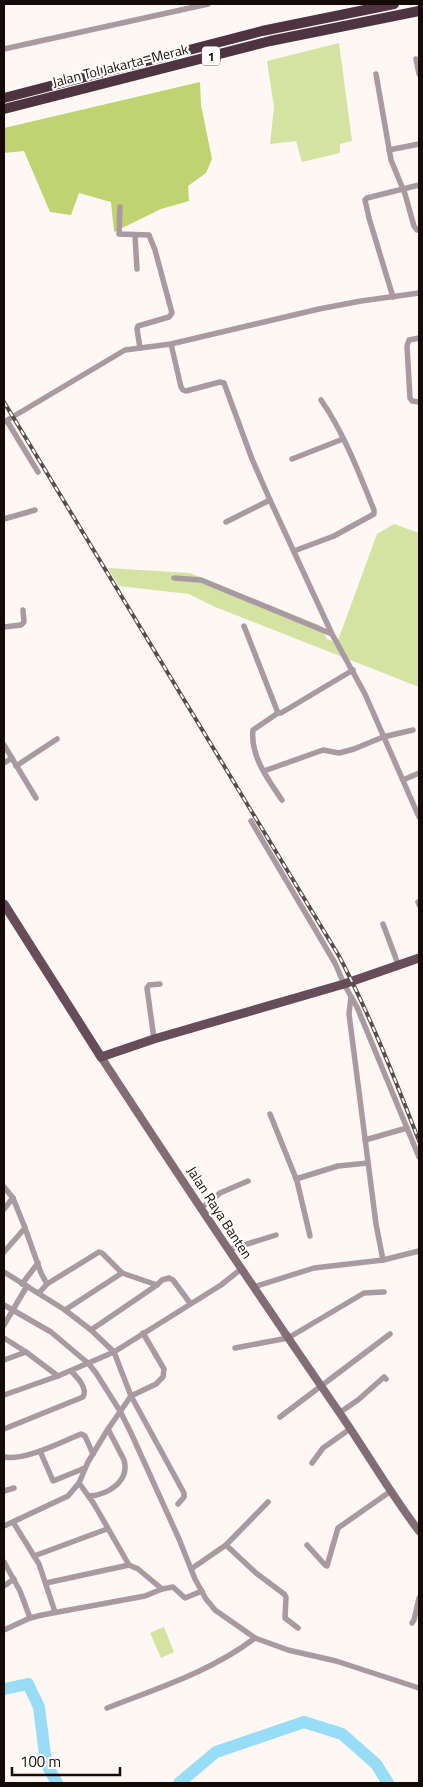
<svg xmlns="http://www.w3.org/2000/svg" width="423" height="1787" font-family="'Titillium Web',sans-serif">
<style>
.green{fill:#d4e3a2}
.forest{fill:#bfd470}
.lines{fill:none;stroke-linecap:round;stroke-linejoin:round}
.river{stroke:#98ddf5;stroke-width:12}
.street{stroke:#a99aa1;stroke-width:5.5}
.secondary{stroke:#826d77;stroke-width:8}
.primary{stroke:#664d59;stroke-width:9}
.highway{stroke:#4e3341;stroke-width:10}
.rail-casing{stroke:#584d4a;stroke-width:4}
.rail{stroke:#fff;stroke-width:2;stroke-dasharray:5.5;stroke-linecap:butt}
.labels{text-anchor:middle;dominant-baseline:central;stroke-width:4.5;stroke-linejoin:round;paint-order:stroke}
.shield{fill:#fff;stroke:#5c5451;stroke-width:1}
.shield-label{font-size:12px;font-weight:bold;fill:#160a06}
.street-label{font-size:14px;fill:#160a06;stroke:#fff}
</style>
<rect width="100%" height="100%" fill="#fff7f4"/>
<g class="green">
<polygon points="339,43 352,141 340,144 340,153 302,162 296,141 270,144 274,107 267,61"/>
<polygon points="394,524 419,533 419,687 215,607 189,594 119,586 108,568 190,573 319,625 327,639 337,643 377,534"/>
<polygon points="164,1627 174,1652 161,1658 150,1633"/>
</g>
<polygon class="forest" points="200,82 201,105 212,159 206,173 188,186 189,201 161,209 114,232 111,202 79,193 71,215 50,212 24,151 4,153 4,128"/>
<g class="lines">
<g class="river">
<polyline points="4,1689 28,1684 39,1707 46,1763 57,1783"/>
<polyline points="179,1783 216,1752 304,1722 342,1734 376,1764 388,1783"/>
</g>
<g class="street">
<polyline points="4,49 208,4"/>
<polyline points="416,59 419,74"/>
<polyline points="376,74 391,160 405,194 414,226 417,230 419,230"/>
<polyline points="389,150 419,144"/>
<polyline points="120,207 119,234 149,235 155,250 172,313 169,317 138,326 137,329 140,348"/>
<polyline points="135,236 137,269"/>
<polyline points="393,297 369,218 365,200 367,198 419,185"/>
<polyline points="419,338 409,340 407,346 410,398 412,401 419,402"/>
<polyline points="171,344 181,387 183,390 186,391 220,382 224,383 252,459 270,500 332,634 365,694 419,817"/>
<polyline points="7,421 38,472"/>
<polyline points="4,422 125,350 171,344 319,309 361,301 419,293"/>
<polyline points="292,459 343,439"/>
<polyline points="4,519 35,510"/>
<polyline points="226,522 270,500"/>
<path d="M294,551L334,536L374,514V510C360,475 343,431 321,400"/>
<polyline points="174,578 201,580 332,634"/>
<polyline points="244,626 278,713 281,713 353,670"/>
<polyline points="4,627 21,625 24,622 23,610"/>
<path d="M278,713L253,730C250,755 268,780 282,800"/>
<polyline points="4,745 36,798"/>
<polyline points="4,763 12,758"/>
<polyline points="16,766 57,739"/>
<polyline points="264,771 323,750 339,753 354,749 383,737 413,730"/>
<polyline points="403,780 419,773"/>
<polyline points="251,821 335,963 344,984 357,1007 419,1157"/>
<polyline points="418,902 419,905"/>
<polyline points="383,924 398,964"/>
<polyline points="351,997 349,1014 376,1224 383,1260"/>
<polyline points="154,1039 147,988 149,985 160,984"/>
<polyline points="270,1114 297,1181 310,1236"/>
<polyline points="365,1140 407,1128"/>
<polyline points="296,1179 338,1166 368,1163"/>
<polyline points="4,1187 13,1198 25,1228 4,1252"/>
<polyline points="200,1208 210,1202 220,1193 248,1181"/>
<polyline points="4,1209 13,1198"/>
<polyline points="25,1228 41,1273 47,1284"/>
<polyline points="228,1250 276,1235"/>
<polyline points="4,1272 65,1310 91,1330 114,1352 131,1396 184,1493 184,1497 178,1504"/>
<polyline points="22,1284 38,1263"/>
<polyline points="157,1285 162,1280 169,1278 173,1280 190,1303"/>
<polyline points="254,1287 314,1268 383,1260 419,1251"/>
<polyline points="39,1293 47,1284 99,1252 102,1253 122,1273 157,1285 91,1330"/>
<polyline points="4,1305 51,1332 89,1364 96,1373 120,1411 131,1433 179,1539 195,1579 206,1599 215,1610 255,1638 288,1650 336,1661 419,1688"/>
<polyline points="65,1310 122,1273"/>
<polyline points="4,1325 27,1286"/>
<polyline points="4,1338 26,1352 58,1376"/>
<polyline points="235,1348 288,1338 364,1293 384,1292"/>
<polyline points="4,1360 26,1352"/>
<polyline points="4,1395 58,1376 114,1352 221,1285 241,1269"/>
<polyline points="339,1413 358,1400 384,1377 386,1379"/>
<polyline points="280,1417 390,1334"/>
<path d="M4,1429L83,1397C88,1388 77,1377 71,1371"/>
<polyline points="40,1451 53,1481 85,1468"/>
<path d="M4,1457C25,1461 61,1442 81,1434L85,1436L93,1454"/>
<polyline points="312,1463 323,1448 350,1429"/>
<polyline points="4,1491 14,1488"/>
<path d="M89,1496C108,1495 130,1481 124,1460L108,1429"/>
<polyline points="13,1522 39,1564 55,1612"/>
<polyline points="4,1526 68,1496 79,1483 88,1462 108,1429 131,1396 156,1384 163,1377 164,1369 143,1333"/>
<polyline points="226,1545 256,1573 284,1594 286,1597 285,1618 298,1628"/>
<polyline points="307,1545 325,1565 327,1566 338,1528 391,1491"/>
<polyline points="34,1556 107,1529"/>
<polyline points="4,1562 20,1591 30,1618"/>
<polyline points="191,1569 226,1545 268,1502"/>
<polyline points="46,1583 129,1565"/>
<polyline points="4,1586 14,1579"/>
<polyline points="162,1589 173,1587 185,1598 202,1591"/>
<polyline points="412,1623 414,1620 419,1598"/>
<polyline points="4,1630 30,1618 42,1615 145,1596 162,1589 138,1569 129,1565 94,1504 79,1483"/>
<path d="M107,1708C158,1688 212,1671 255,1638"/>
</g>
<path class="secondary" d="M101,1057C179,1176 258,1295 339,1412C366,1451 390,1493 419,1531"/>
<polyline class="primary" points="4,904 101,1057 154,1039 344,984 419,958"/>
<g class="highway">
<polyline points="4,98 262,31 394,4"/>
<polyline points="4,109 270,41 419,11"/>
</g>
<defs>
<path id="rail" d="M4,402L339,956C370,1015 395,1079 419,1141"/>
</defs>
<use href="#rail" class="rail-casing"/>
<use href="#rail" class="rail"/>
</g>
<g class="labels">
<rect class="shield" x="202" y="46.5" width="18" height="19" rx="4"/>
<g class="shield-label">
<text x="211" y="56">1</text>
</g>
<g class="street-label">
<text transform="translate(120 65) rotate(-14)">Jalan Tol Jakarta–Merak</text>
<text transform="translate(220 1212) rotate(57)">Jalan Raya Banten</text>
</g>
</g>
<rect width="423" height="1787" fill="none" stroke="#160a06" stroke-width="10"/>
<path d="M12 1767v8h108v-8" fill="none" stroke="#160a06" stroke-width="2.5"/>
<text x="20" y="1767" font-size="15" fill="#160a06" stroke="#ffffff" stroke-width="4" paint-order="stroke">100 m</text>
</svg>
